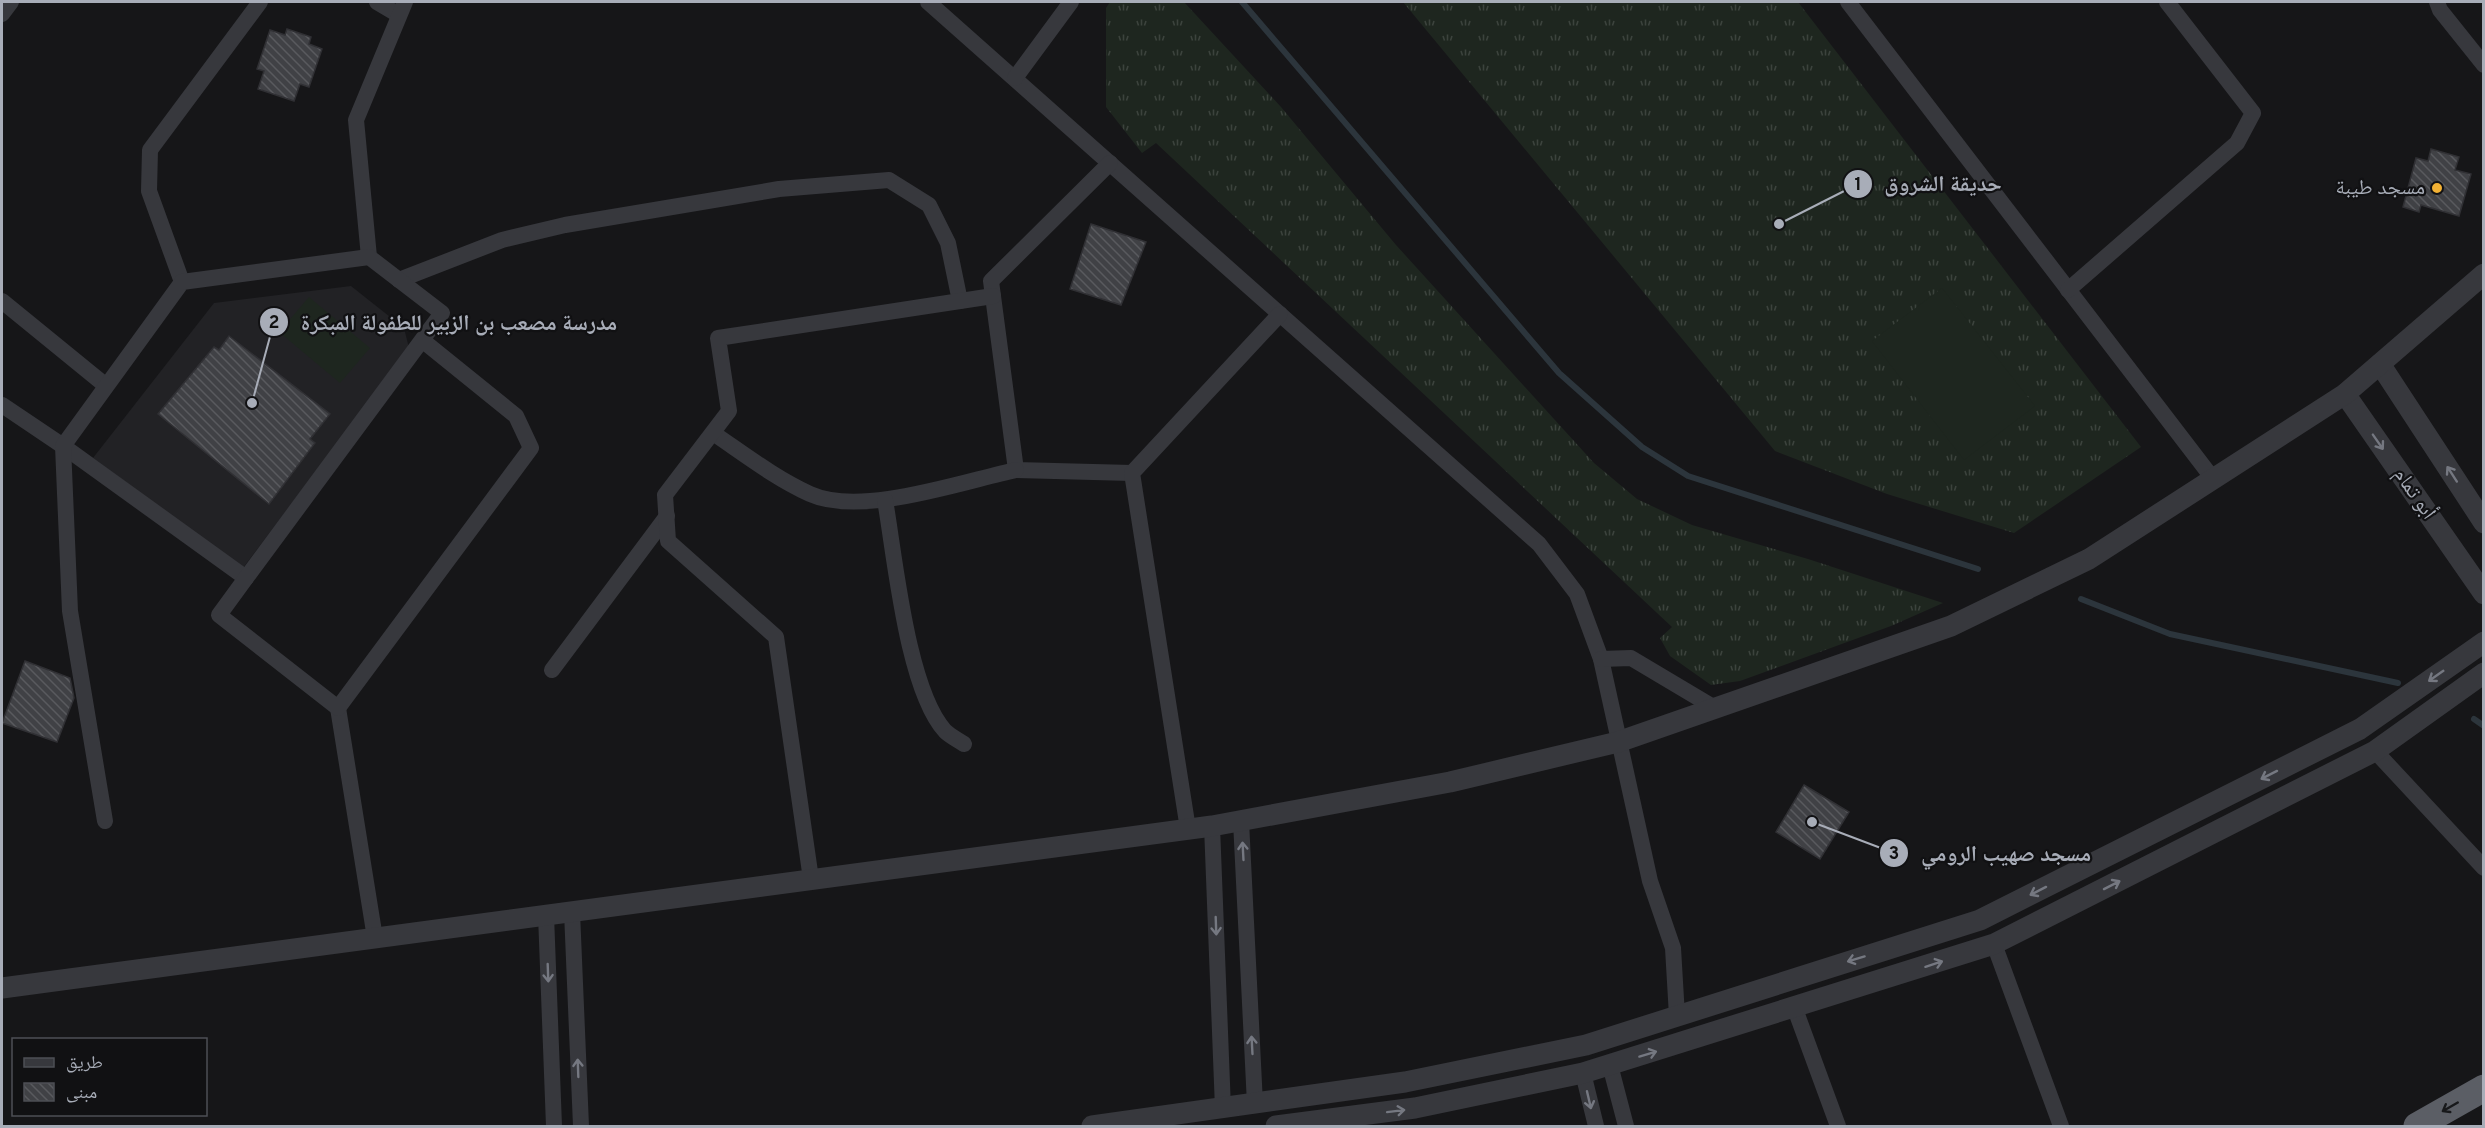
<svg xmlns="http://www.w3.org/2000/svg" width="2485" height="1128" font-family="Overpass,'Noto Naskh Arabic',sans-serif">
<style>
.built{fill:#222225}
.grass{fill:url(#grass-tufts)}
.garden{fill:#1e261f}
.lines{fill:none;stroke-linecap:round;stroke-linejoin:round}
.stream{stroke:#2c353c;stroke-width:6}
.building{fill:url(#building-back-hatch);stroke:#303034;stroke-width:1.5}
.minor{stroke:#37383d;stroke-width:16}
.tertiary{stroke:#37383d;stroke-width:21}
.trunk{stroke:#5b5e65;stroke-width:27}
.oneway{stroke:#757881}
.oneway2{stroke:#18191b}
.poi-dot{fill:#f2b134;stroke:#111113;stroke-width:2}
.labels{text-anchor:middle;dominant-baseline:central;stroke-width:4.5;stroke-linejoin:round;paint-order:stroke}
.poi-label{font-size:21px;fill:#a8adb8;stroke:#111113;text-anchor:end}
.street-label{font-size:21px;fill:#a8adb8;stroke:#111113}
.leader{fill:none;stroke:#a8adb8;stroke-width:2}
.callout-dot{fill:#a8adb8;stroke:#111113;stroke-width:2}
.mark-label{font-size:18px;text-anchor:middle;font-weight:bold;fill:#111}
.callout-label{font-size:22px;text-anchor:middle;font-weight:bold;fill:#a8adb8;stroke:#111113;stroke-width:4.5;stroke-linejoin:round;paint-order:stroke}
</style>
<defs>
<pattern id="grass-tufts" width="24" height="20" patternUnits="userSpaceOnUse" patternTransform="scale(1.5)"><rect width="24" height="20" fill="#1e261f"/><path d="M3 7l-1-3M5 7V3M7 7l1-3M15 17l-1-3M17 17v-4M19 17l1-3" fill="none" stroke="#3c433d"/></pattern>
<pattern id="building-back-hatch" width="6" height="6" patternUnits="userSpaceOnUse" patternTransform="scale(1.5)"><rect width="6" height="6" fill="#404145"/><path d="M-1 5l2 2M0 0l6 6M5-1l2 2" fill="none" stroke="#595a5e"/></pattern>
</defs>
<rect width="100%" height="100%" fill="#161618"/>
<polygon class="built" points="351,286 404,328 409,348 243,568 93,458 214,303"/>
<g class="grass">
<polygon points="1110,2 1184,2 1281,107 1396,245 1594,463 1637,499 1692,525 1808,559 1943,603 1891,626 1740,681 1711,685 1670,656 1660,638 1672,627 1156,143 1142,153 1106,107 1106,8"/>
<polygon points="1403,2 1798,2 2141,447 2014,533 1887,494 1775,451"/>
</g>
<g class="garden">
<polygon points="1942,288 2035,406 1964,460 1872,341"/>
<polygon points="309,297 370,348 340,383 279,332"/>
</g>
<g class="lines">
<g class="stream">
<polyline points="1242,2 1559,373 1642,447 1688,476 1978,569"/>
<polyline points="2081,599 2170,634 2398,683"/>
<polyline points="2474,719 2484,726"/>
</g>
</g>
<g class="building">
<polygon points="287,29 311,37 309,44 322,49 309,87 300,84 294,101 258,89 264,71 257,69 270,30 285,35"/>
<polygon points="2431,149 2459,157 2455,170 2471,174 2459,216 2421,205 2419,212 2403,207 2416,158 2428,161"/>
<polygon points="1091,224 1146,242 1121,305 1070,289"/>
<polygon points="229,336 330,414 310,439 315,443 269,504 158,414 214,347 219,350"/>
<polygon points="25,661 70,678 74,698 57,742 2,723"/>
<polygon points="1804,785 1849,812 1820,859 1776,832"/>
</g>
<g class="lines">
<g class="minor">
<polyline points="377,2 399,15"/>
<polyline points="928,2 1539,544 1577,594 1601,659 1650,881 1673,948 1677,1016"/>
<polyline points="1848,2 2214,480"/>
<polyline points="2437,2 2440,10 2484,65"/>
<polyline points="2,14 11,2"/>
<polyline points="1015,78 1071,2"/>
<polyline points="1110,163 991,281 1016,470 1132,473"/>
<polyline points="369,257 356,120 405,2"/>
<polyline points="399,280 502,240 565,225 779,189 889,180 929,205 948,243 960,301"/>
<polyline points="182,282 149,191 150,150 260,2"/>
<polyline points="2068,290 2237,143 2253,113 2167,2"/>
<polyline points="2,301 105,385"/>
<polyline points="2,405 63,446 246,578"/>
<path d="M713,433C744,454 775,478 810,494C861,517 961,482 1016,470"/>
<path d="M885,500C895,557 907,689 945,731C950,736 958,740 964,744"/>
<polyline points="1601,659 1631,658 1715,708"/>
<polyline points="552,670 667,516"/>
<polyline points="338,708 375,938"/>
<polyline points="2375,751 2484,868"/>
<polyline points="105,821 70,611 63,446 182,282 369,257 442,313 422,340 246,578 219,615 338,708 531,448 516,416 422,340"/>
<polyline points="1241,821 1255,1104"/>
<polyline points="1212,826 1223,1109"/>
<polyline points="1188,829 1132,473 1280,314"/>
<polyline points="811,879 776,637 668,541 665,495 729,411 718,338 993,296"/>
<polyline points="572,912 581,1126"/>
<polyline points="546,915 554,1126"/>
<polyline points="1994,944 2061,1126"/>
<polyline points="1795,1009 1838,1126"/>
<polyline points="1610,1065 1626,1126"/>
<polyline points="1583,1073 1596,1126"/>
</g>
<g class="tertiary">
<polyline points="2380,364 2484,523"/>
<polyline points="2345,394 2484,594"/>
<polyline points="2,988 1212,826 1450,782 1618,742 1951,626 2089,559 2345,394 2484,274"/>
<polyline points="1092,1126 1405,1082 1586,1045 1980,920 2360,729 2484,642"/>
<polyline points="1276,1126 1415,1108 1583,1073 1994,944 2375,751 2484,673"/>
</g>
<polyline class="trunk" points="2417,1126 2484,1088"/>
</g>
<defs><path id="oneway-shaft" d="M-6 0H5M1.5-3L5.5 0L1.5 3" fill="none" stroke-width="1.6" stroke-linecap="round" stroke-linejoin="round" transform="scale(1.5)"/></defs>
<g class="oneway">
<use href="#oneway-shaft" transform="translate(2378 442) rotate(55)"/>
<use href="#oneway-shaft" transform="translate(2452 474) rotate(-123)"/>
<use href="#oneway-shaft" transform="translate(2436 676) rotate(145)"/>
<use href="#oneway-shaft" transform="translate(2269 775) rotate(153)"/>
<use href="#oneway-shaft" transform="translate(1243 851) rotate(-93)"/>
<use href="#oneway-shaft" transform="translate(2112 885) rotate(-27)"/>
<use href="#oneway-shaft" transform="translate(2038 891) rotate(153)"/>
<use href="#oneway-shaft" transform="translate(1216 926) rotate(88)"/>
<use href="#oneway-shaft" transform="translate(1856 959) rotate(163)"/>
<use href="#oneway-shaft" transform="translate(1934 964) rotate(-18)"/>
<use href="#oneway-shaft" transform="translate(548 973) rotate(88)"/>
<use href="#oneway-shaft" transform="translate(1252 1045) rotate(-93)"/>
<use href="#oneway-shaft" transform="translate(1648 1054) rotate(-17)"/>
<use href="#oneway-shaft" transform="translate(578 1068) rotate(-92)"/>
<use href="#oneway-shaft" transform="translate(1589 1100) rotate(77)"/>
<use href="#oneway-shaft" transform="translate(1396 1111) rotate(-7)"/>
</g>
<use class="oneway2" href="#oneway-shaft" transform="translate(2450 1107) rotate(150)"/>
<circle class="poi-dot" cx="2437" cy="188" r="6"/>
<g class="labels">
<g class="poi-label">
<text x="2425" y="188">مسجد طيبة</text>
</g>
<g class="street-label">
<text transform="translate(2414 494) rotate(55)">أبو تمام</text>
</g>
</g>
<path class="leader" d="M1779 224L1858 184M252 403L274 322M1812 822L1894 853"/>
<g class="callout-dot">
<circle cx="1779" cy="224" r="6"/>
<circle cx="252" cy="403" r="6"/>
<circle cx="1812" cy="822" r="6"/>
<circle cx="1858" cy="184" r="15"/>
<circle cx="274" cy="322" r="15"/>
<circle cx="1894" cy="853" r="15"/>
</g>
<g class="mark-label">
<text x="1858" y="190">1</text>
<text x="274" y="328">2</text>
<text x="1894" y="859">3</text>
</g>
<g class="callout-label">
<text x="1943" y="191">حديقة الشروق</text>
<text x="459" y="330">مدرسة مصعب بن الزبير للطفولة المبكرة</text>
<text x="2006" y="861">مسجد صهيب الرومي</text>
</g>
<rect width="2485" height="1128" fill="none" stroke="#a8adb8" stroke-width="6"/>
<rect x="12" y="1038" width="195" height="78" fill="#111113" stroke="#4d4f55" stroke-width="1.5"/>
<rect x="24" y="1058" width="30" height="9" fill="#37383d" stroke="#4d4f55" stroke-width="1.5"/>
<text x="66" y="1068" font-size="18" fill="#a8adb8">طريق</text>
<rect x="24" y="1083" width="30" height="18" fill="url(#building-back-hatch)" stroke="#4d4f55" stroke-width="1.5"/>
<text x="66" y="1098" font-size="18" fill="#a8adb8">مبنى</text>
</svg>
